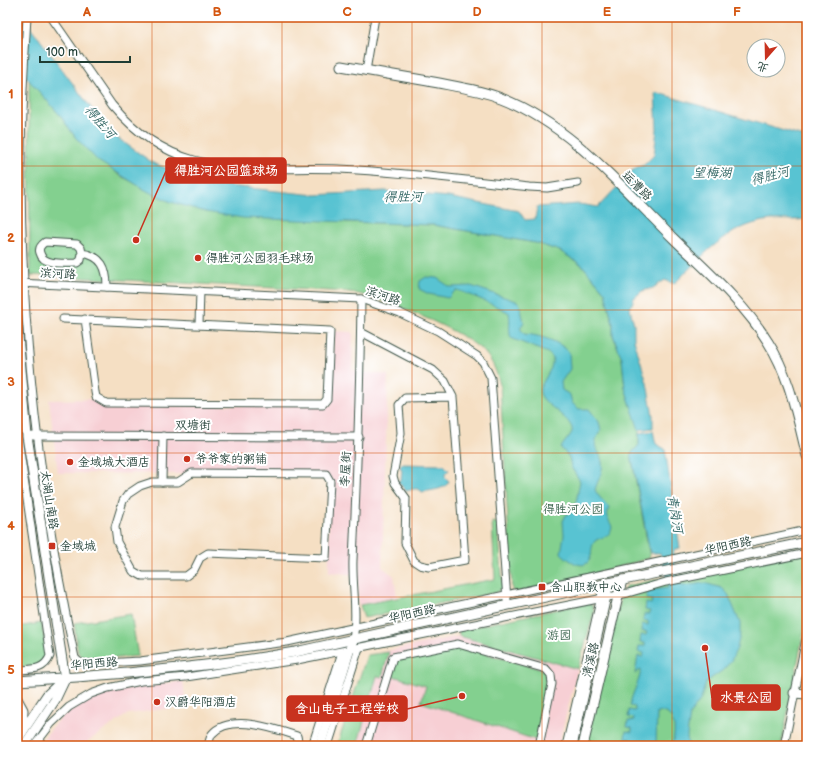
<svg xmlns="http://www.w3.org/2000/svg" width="824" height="763" font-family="'Balsamiq Sans','LXGW WenKai TC',sans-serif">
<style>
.built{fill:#f7cfd4}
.green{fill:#83d08f;stroke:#518662}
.water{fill:#58c3d2;stroke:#3c8083}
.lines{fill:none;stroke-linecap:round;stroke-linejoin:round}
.minor-casing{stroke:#3f5549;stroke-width:9}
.major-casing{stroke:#3f5549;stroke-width:11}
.minor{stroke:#fff;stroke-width:7}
.major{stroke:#fff;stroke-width:9}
.grid{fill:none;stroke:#d45610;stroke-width:1;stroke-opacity:0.55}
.poi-dot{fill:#c8321e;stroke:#fff;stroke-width:1.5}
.labels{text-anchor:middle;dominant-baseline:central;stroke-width:4;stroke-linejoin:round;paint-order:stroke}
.street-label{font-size:12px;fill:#1f3d34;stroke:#fff}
.poi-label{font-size:12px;fill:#1f3d34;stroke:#fff;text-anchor:start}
.park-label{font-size:12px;fill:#38624b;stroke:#fff}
.water-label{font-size:13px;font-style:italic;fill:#306563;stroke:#fff}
.leader{fill:none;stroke:#c8321e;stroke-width:1.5}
.callout-dot{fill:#c8321e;stroke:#fff;stroke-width:1.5}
.callout{fill:#c8321e;stroke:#c8321e;stroke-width:1.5}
.callout-label{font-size:13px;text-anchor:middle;font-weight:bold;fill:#fff}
.neatline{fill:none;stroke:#d45610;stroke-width:1.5}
.grid-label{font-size:13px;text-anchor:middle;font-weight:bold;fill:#d45610}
</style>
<rect width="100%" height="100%" fill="#fff"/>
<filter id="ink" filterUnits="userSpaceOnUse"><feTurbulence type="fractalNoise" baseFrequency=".025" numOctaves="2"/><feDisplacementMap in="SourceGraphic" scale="8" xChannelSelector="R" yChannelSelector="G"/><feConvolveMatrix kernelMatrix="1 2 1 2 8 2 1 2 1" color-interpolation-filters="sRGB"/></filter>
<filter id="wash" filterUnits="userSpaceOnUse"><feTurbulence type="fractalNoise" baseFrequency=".012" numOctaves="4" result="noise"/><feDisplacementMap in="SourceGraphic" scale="16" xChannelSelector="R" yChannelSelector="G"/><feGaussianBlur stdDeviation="0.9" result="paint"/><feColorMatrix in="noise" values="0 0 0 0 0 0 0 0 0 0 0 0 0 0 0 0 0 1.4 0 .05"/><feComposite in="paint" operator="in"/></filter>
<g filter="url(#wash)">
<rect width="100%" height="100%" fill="#f5dfc3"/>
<g class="built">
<polygon points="334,331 353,332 352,370 388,375 382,567 394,576 397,597 358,605 358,575 329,572 328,481 322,475 58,473 49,400 94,399 101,406 331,405"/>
<polygon points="459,636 578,669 558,746 337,746 367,655"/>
<polygon points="183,681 186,706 128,714 81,746 37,746 62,716 93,697 123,689"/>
</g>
<g class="green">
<path d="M29,79L59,114L76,138L119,175L171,202L346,222L433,225L536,243L560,251L582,265L605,292L613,324V335L622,359L625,388L639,426V445L631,454L650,558L518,595L512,590L500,385C497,373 493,361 484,352C461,329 382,298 350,292L30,275Z"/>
<polygon points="492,522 498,523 503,588 495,593 364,618 360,605 495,579"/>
<polygon points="797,548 807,554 807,615 781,746 586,746 621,596 626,586 716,568"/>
<polygon points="588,603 593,606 594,612 578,669 459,636 459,630"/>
<polygon points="131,614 138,656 87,661 78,653 74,623"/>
<polygon points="41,623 48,655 47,660 34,667 17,667 17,627"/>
<polygon points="459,646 544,670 550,678 536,740 421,702 426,686 390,675 397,659"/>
<polygon points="389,652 382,677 377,676 357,746 337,746 367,655"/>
</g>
<g class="water">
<path d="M17,17H23L109,132L153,163L182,174L229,186L315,195L385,191L448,197L519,211L525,220L535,219L537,207L579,204L598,207L635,168L644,165L654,155L657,129L655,92L807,138V219C795,221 782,219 770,220C726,226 704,255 674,284L665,280L653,288L642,291L634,298L630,309L634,324V340L647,383L653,416V428L639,430L625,388L622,359L613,335V324L605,292L582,265L560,251L536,243L433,225L243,218L206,212L171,202L147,191L98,161L76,138L59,114L17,67Z"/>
<path d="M426,277L437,278L450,287L471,286L519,302L524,322L520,328L524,334C539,335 559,341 569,352L570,369L561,382L562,390L570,395L572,403L579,409H589L599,422L601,430C589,450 599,446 602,462C604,472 597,481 595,490C598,497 604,501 609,507C608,510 607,514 608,517C608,522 614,525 611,531C607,538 600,537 595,541C591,546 592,551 591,556C586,574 568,560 561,553L564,535L563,521L566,515L573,512L575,508L580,481L571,467L569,457L561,448C563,443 570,437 572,432C575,421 548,407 542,397C540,395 540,391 540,388L551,368L553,358L548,353L511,338C508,329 511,323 509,313C504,309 463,291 456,290L448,298L429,294L419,289L420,281Z"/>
<path d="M653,431L656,444L665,449L680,548L675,549L673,553L678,582L683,586L704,583L722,588L728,594L740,623V634L737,648L731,661L723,670L706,682L701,699L690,714L687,736L688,746H671C677,734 676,708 657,713L656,746H624L625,742L630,743L631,739L625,738L626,731L632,732V728L627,727L628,721H633L634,718L628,717L629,710L635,711V707L630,706C632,691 639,685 641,669L635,674L638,656L643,657L644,653L638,652L639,646H645V643L640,642L641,635H646L647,632L641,631L642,624L648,625V621L643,620L644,614H649L650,611L645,610L646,603L651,604L652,600L646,599L647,593L652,590L668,588V585L661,556L660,553H650L631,454L639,445V433Z"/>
<path d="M401,464L444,465L449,470L445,474V477L449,481C446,490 431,490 422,492C417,486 413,490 406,491L398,482L399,480L401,481L402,469L400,468Z"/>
</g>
</g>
<g filter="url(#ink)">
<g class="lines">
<defs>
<g id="minor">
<path d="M27,17C24,71 20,125 21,179C22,340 41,501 75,658L79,662L87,664L140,661L287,642L807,530"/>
<path d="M51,17L112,105C134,131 161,151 194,160C240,173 291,167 339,169C403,172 466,180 529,187L547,188L578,183"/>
<polyline points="366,71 375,17"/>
<path d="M82,253L81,260L77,263C66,263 43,266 40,253C38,248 41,245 45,242L77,244L81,248L82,253C102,256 107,268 107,287"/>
<polyline points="17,283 361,299 400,313 438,331 477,356 483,362 491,378 507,600"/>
<polyline points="63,319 330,331 327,399 323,404 106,403 96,397 95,392 85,319"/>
<polyline points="199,324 200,291"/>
<polyline points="361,332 433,370 445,381 453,397 465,560 429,567 420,565 414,561 405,543 406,498 395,483 393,476 401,433 399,405 405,398 453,397"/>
<path d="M17,431L50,656C44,671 31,669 17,670"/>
<polyline points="33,436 359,437"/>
<polygon points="192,473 326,474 330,481 326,558 208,553 200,558 194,570 186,576 142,576 133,571 117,542 115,527 123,501 128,494 140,486 152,482 178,482"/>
<polyline points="162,482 163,436"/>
<path d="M353,639C358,614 352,586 353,560C357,473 360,386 361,299"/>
<polyline points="17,724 19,711"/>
<polyline points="34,746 51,724 69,707 91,694 108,688 141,681 186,677 297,660 628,593 666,582 807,553"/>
<path d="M208,746C209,742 210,737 212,734C230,713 276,729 297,736L299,746"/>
<polyline points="312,746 342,652"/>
<polyline points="328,746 359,648"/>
<polyline points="366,746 393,657 458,644 546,669 551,675 552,684 539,746"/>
<polyline points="566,746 604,584"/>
<polyline points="784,746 807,634"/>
</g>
<g id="major">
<path d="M341,66C370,71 399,76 428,81C452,86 478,89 501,98C571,125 621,187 674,239C706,270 745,304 768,342C790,376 797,417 807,456"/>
<polyline points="17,325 27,436 65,679 55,700 24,746"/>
<path d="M17,681C110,675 203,668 295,652L609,583L807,542"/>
<polyline points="794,693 807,694"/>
<polyline points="17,699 23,710 22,732"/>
<polyline points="17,740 47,695 62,681"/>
<polyline points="320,746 353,639"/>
<polyline points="572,746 609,583"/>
<polyline points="583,746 622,580"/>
</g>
</defs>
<use href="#minor" class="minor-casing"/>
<use href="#major" class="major-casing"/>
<use href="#minor" class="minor"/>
<use href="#major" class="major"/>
</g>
</g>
<path class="grid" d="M152,17V746M282,17V746M412,17V746M542,17V746M672,17V746M17,166H807M17,310H807M17,453H807M17,597H807"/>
<g class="poi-dot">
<circle cx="198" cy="258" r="4"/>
<circle cx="187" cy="459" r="4"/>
<circle cx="70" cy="462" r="4"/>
<rect x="48" y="542" width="8" height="8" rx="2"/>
<rect x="538" y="583" width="8" height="8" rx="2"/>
<circle cx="157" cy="702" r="4"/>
</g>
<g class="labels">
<g class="street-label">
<text transform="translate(637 186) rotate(45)">运漕路</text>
<text transform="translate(58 274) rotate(3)">滨河路</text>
<text transform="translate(383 296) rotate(18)">滨河路</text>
<text x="193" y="425">双塘街</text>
<text transform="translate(346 469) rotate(-87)">李屋街</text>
<text transform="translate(49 500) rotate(81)">太湖山南路</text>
<text transform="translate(728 546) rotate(-12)">华阳西路</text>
<text transform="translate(412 614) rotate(-12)">华阳西路</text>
<text transform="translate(591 660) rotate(-77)">清溪路</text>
<text transform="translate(94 664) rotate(-5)">华阳西路</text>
</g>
<g class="poi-label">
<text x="206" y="258">得胜河公园羽毛球场</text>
<text x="195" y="459">爷爷家的粥铺</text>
<text x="78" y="462">金域城大酒店</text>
<text x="60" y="546">金域城</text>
<text x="550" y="587">含山职教中心</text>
<text x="165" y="702">汉爵华阳酒店</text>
</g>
<g class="park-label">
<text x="573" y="509">得胜河公园</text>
<text x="559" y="635">游园</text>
</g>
<g class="water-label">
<text transform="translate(100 122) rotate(49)">得胜河</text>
<text x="712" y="173">望梅湖</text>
<text transform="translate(770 176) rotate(-14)">得胜河</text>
<text x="403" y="197">得胜河</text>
<text transform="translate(675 514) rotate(80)">青岗河</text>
</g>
</g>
<path class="leader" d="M136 240L166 171M705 648L712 698M462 696L407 709"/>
<g class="callout-dot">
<circle cx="136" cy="240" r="4"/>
<circle cx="705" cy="648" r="4"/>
<circle cx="462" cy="696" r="4"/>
</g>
<g class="callout">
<rect x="166" y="158" width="120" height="25" rx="4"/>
<rect x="712" y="685" width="68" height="25" rx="4"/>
<rect x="287" y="696" width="120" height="25" rx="4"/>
</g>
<g class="callout-label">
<text x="226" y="175">得胜河公园篮球场</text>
<text x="746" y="702">水景公园</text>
<text x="347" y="713">含山电子工程学校</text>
</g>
<rect width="824" height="763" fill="none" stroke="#fff" stroke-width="44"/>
<g transform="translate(766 58) rotate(200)"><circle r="19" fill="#ffffff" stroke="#a5b1ae"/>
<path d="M0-3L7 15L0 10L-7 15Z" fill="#c8321e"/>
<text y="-6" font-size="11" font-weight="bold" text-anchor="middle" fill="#1f3d34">北</text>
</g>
<path d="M40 56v6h90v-6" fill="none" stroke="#1f3d34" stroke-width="2"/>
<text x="46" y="56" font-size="12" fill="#1f3d34" stroke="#ffffff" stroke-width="3" paint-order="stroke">100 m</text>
<rect x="22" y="22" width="780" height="719" class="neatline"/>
<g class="grid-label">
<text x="87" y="16">A</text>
<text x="217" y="16">B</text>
<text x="347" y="16">C</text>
<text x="477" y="16">D</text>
<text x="607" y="16">E</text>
<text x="737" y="16">F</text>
<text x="11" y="98">1</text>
<text x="11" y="242">2</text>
<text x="11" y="386">3</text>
<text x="11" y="530">4</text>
<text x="11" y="674">5</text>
</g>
</svg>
